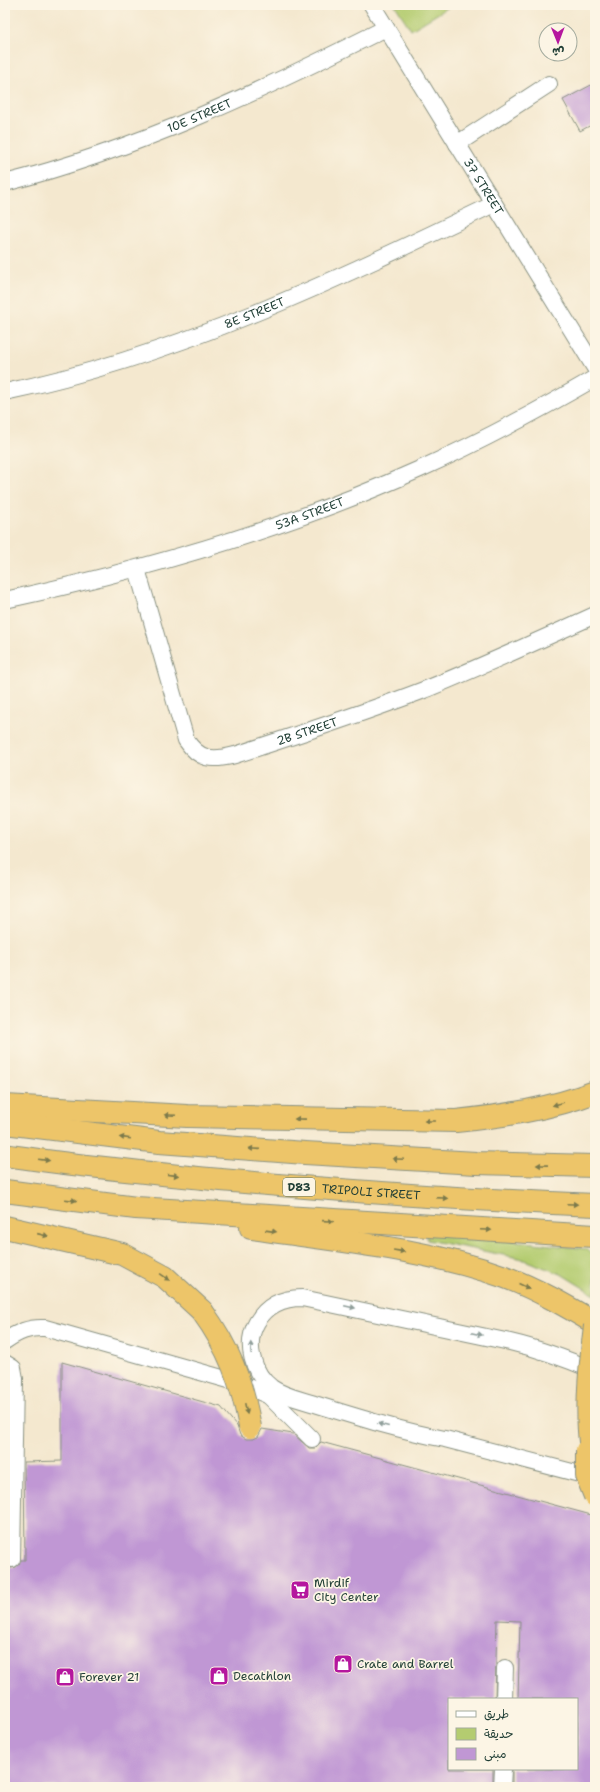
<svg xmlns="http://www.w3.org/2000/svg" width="600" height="1792" font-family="'Shantell Sans','Playpen Sans Arabic',sans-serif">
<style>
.green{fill:#b4cc70;stroke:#6a8452}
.building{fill:#c097d4}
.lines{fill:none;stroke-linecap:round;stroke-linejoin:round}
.minor-casing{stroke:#8a9282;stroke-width:18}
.highway-casing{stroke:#8a9282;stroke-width:24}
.minor{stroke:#fff;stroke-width:16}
.highway{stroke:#edc569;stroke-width:22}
.highway-bridge-casing{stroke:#8a9282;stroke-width:24;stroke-linecap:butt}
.highway-bridge{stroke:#edc569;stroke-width:22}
.oneway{fill:#7c7a4c}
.oneway2{fill:#8f9e9a}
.labels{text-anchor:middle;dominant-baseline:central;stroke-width:3.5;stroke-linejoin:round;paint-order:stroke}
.shield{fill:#fcf5e5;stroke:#617469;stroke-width:1}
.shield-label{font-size:11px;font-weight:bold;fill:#1f3d34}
.street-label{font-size:12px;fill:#1f3d34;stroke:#fcf5e5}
.poi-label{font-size:12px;fill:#1f3d34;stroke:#fcf5e5;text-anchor:start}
</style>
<rect width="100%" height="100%" fill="#fcf5e5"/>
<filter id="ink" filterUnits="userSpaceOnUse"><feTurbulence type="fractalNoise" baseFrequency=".025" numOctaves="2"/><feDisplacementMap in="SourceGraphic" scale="8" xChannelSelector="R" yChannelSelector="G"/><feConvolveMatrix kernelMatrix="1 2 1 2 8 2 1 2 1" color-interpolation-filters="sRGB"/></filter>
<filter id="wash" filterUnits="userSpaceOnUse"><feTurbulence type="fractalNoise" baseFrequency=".012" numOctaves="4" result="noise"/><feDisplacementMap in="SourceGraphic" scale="16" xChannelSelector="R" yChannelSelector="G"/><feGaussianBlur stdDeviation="0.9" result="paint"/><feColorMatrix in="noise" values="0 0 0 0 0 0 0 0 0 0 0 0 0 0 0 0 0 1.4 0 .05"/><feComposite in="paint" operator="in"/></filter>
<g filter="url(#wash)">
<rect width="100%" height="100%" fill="#f4e8cf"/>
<g class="green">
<polygon points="395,5 452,5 411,30"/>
<polygon points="427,1231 587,1249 595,1257 595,1295 561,1274 519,1258 427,1240"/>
</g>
<g id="blocks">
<g class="building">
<polygon points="595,83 595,123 580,131 563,100"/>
<polygon points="62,1362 221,1407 237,1426 240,1435 246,1439 253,1439 258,1437 262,1429 293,1434 309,1448 315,1448 321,1442 595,1516 595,1787 512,1787 512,1769 577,1769 577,1699 518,1699 520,1621 497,1620 495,1699 449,1699 449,1769 493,1769 493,1787 5,1787 5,1565 11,1568 16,1567 21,1560 25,1560 24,1462 62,1461"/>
</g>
</g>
</g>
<g filter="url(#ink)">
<use href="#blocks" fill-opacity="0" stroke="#8a9282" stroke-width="1"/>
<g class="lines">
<defs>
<g id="minor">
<path id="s1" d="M372,5L595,368"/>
<polyline points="457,144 549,84"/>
<path id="s2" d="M5,183C139,149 263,90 386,28"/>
<path id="s3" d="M5,392C178,356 336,280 494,204"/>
<path id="s4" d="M137,569L186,740C199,760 212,761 235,755C300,734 365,713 429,688C485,665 540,640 595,615"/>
<path id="s5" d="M5,600C148,569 287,529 420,469C480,442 538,411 595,378"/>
<path d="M5,1341C18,1332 29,1327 45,1328L236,1382L277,1399"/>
<polyline points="5,1363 13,1368 15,1379 12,1559"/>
<path d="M595,1371C567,1359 540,1349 510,1342L302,1298C283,1298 267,1305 257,1322C244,1344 253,1374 272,1388C285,1397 303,1400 318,1405C360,1418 402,1431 445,1439L595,1478"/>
<polyline points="269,1396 312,1439"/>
<polyline points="504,1699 505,1668"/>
<polyline points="502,1787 503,1769"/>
</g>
<g id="highway">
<path d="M5,1106L187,1116L456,1121C503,1116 550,1109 595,1092"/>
<polyline points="5,1123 159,1142 305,1153 476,1163 595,1166"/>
<path id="s6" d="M5,1155C77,1166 149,1173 221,1180C346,1191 470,1200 595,1205"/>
<polyline points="5,1191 136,1208 595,1236"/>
<polyline points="5,1227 122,1254 165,1277 202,1311"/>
<path d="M251,1228C336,1241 424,1248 505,1277C537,1289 566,1306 595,1323"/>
</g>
</defs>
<use href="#minor" class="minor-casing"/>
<use href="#highway" class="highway-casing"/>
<use href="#minor" class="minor"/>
<use href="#highway" class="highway"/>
<defs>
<g id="highway-bridge">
<path d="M202,1311C229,1348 242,1382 250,1427"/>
<path d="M595,1326C590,1366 583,1428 595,1467"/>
<polyline points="587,1450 587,1476 595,1496"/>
</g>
</defs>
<use href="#highway-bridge" class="highway-bridge-casing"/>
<use href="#highway-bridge" class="highway-bridge"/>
</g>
<defs><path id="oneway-solid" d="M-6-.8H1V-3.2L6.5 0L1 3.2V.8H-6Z"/></defs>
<g class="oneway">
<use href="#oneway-solid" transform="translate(558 1104) rotate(164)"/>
<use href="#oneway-solid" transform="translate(170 1115) rotate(-177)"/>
<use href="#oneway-solid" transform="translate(300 1119) rotate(-179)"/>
<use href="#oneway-solid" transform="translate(430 1121) rotate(-180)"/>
<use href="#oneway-solid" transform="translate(125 1138) rotate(-173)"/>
<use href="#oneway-solid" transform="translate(254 1149) rotate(-176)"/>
<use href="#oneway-solid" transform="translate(398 1159) rotate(-177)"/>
<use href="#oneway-solid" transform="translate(44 1160) rotate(7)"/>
<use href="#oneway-solid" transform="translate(542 1165) rotate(-179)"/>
<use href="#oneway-solid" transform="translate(173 1175) rotate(5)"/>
<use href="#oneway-solid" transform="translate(442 1198) rotate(4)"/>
<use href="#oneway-solid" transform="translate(71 1200) rotate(7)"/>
<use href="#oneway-solid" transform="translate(572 1204) rotate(2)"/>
<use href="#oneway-solid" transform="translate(328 1221) rotate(4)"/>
<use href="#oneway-solid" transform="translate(486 1230) rotate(3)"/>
<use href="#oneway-solid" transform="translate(271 1231) rotate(8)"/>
<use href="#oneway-solid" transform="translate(43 1235) rotate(13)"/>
<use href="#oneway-solid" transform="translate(399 1251) rotate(9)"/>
<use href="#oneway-solid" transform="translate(165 1277) rotate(35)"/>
<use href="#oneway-solid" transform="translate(524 1286) rotate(24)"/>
<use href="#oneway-solid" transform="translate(246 1409) rotate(78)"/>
</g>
<g class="oneway2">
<use href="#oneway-solid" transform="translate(350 1307) rotate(12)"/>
<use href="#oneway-solid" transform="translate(477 1334) rotate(12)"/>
<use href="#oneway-solid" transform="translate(251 1348) rotate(-92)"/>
<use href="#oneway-solid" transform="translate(383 1425) rotate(-165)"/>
</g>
</g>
<defs>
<symbol id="supermarket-square" viewBox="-11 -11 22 22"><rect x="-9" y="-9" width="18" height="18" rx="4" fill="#b5179e" stroke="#fcf5e5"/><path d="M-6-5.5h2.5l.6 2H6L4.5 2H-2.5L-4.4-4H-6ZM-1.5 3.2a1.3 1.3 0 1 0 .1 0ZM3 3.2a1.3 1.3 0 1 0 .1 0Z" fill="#fff"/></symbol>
<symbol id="shop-square" viewBox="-11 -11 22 22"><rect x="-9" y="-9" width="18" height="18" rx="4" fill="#b5179e" stroke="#fcf5e5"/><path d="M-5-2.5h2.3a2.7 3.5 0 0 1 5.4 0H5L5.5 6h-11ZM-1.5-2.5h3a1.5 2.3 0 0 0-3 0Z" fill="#fff"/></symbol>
</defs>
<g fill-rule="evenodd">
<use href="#supermarket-square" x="289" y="1579" width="22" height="22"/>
<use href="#shop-square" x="332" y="1653" width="22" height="22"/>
<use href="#shop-square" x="208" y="1665" width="22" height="22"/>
<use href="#shop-square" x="54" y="1666" width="22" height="22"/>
</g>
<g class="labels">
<rect class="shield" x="283" y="1178" width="32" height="18" rx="3"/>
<g class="shield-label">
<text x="299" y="1187">D83</text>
</g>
<g class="street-label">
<text stroke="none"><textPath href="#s2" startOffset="206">10E STREET</textPath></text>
<text stroke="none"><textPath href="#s1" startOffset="213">37 STREET</textPath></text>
<text stroke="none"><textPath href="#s3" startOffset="262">8E STREET</textPath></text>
<text stroke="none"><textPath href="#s5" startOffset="317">53A STREET</textPath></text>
<text stroke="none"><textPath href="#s4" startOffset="310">2B STREET</textPath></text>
<text stroke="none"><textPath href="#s6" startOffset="368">TRIPOLI STREET</textPath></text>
</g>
<g class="poi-label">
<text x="314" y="1583">Mirdif<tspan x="314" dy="14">City Center</tspan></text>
<text x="357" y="1664">Crate and Barrel</text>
<text x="233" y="1676">Decathlon</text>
<text x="79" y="1677">Forever 21</text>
</g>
</g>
<rect width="600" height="1792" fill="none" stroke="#fcf5e5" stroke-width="20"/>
<rect x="448" y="1698" width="130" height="72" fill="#fcf5e5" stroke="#a4ab9e"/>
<rect x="456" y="1711" width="20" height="6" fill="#ffffff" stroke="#a4ab9e"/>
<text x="484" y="1718" font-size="12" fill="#1f3d34">طريق</text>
<rect x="456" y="1728" width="20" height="12" fill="#b4cc70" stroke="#a4ab9e"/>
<text x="484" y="1738" font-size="12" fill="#1f3d34">حديقة</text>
<rect x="456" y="1748" width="20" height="12" fill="#c097d4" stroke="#a4ab9e"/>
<text x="484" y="1758" font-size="12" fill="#1f3d34">مبنى</text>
<g transform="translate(558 42) rotate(179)"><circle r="19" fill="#fcf5e5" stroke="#a4ab9e"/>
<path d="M0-3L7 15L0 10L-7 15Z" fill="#b5179e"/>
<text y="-6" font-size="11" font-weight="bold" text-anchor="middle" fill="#1f3d34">ش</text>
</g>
</svg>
